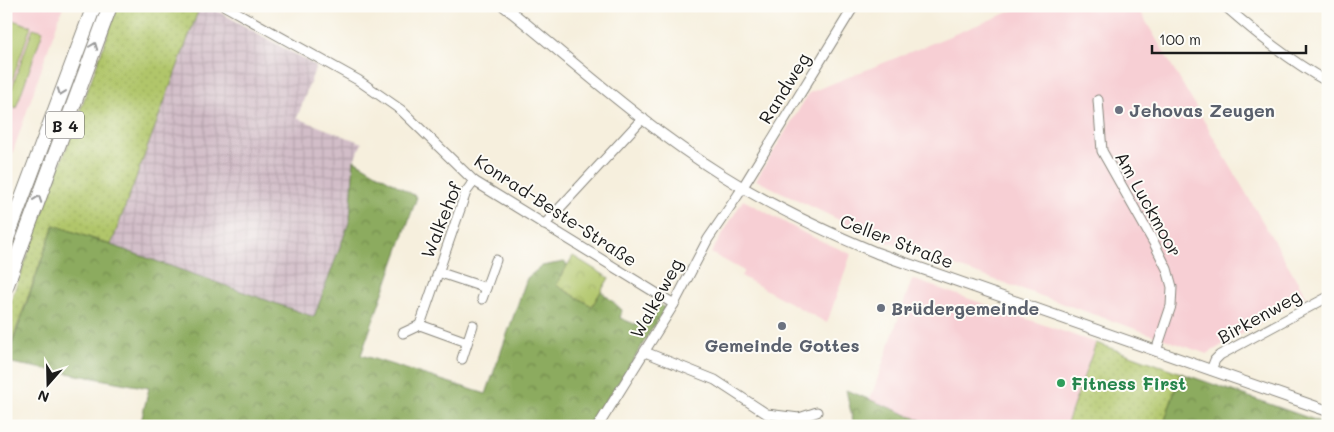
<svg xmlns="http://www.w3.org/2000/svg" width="1334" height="432" font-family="Mali,sans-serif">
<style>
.built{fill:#f7cfd4}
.industrial{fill:url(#industrial-grid)}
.grass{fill:url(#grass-dots);stroke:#667143}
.forest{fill:url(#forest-crowns);stroke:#54643d}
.park{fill:url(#park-crowns);stroke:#667143}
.pitch{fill:#b1c66a;stroke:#667143}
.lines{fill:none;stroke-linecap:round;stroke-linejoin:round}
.minor-casing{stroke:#89867c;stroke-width:11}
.tertiary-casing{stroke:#89867c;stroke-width:12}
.trunk-casing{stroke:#89867c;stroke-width:16}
.minor{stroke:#fff;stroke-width:9}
.tertiary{stroke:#fff;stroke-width:10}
.trunk{stroke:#fff;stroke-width:14}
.oneway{stroke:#999}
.worship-dot{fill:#6b7280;stroke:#fdfcf7;stroke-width:2}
.leisure-dot{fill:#2e9e5b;stroke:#fdfcf7;stroke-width:2}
.labels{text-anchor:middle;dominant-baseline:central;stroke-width:4;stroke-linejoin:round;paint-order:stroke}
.shield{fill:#fdfcf7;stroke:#605f5e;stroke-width:1}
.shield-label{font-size:16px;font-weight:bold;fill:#1c1c1c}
.street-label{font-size:18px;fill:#1c1c1c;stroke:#fdfcf7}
.worship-label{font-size:18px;font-weight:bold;fill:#5b616d;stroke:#fdfcf7;text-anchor:start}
.leisure-label{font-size:18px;font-weight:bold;fill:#27864d;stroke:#fdfcf7;text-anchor:start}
</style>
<defs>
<pattern id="industrial-grid" width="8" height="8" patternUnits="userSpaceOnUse" patternTransform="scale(1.25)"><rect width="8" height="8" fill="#d2bdc8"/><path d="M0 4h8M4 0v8" fill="none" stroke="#b4a2ab"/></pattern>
<pattern id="grass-dots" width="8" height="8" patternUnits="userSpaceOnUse" patternTransform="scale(1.25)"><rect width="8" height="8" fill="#b1c66a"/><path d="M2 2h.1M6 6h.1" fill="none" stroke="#98aa5b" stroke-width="1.8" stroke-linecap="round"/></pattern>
<pattern id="forest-crowns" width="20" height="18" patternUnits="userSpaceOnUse" patternTransform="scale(1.25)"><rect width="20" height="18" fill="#8cab5e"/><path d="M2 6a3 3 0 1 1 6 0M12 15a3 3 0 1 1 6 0" fill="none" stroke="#728a4d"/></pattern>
<pattern id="park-crowns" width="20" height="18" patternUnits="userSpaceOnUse" patternTransform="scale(1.25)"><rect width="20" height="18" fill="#b1c66a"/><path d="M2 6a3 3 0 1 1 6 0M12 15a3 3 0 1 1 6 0" fill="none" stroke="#98aa5b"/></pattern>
</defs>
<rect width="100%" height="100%" fill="#fdfcf7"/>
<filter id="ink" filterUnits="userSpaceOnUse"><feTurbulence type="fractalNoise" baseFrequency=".02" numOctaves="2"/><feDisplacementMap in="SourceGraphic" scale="10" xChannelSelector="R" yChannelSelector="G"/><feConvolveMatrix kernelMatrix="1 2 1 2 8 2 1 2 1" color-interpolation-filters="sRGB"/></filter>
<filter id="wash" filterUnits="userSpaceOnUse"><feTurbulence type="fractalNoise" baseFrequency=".0096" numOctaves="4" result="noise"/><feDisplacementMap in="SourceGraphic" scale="20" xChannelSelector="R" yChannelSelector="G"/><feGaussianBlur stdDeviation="1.12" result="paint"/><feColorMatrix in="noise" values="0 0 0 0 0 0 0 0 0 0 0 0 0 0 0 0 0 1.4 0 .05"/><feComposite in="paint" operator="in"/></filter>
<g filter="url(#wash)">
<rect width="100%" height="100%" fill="#f6efdd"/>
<g class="built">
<polygon points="6,6 63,6 6,172"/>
<polygon points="1024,6 1137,6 1306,296 1207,354 881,240 756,180 809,93"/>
<polygon points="743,200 808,235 851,254 827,323 741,276 744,271 711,253"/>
<polygon points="912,279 1096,343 1066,426 935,426 870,400"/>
</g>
<polygon class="industrial" points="200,6 209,6 316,66 297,118 362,143 354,160 350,220 314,317 111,245"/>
<g class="grass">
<polygon points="118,6 200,6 111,245 54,225 6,358 6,314"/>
<polygon points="1096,343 1181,373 1163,426 1066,426"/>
</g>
<g class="forest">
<polygon points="354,160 417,197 361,355 486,394 527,278 542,266 564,262 568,265 556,285 592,306 601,291 622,310 620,318 637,325 657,303 665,308 624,375 588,426 140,426 149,388 6,362 54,225 314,317 350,220"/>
<polygon points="1181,373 1323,423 1322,426 1163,426"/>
<polygon points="846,390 935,426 854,426"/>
</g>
<polygon class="park" points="573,256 609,278 592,306 556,285"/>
<g class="pitch">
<polygon points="6,18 31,26 6,98"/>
<polygon points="33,28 43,31 16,108 6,105"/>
</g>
</g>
<g filter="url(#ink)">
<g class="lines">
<defs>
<g id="minor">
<polyline points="225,6 358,80 401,110 474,181 674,304"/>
<path d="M1225,6C1257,34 1290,61 1328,82"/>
<polyline points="1098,100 1102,151 1154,243 1167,269 1172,287 1171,306 1156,351"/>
<polyline points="544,225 643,118"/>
<polyline points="438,272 486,288"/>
<polyline points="482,299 496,260"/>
<polyline points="420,325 466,192 474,181"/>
<polyline points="403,333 420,325 467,342"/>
<polyline points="645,352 715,380 767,414 799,418 817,412"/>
<polyline points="462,359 473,325"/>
<polyline points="1211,370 1215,360 1220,355 1328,297"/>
<polyline points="598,426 674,304 708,239 738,195 854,6"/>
</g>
<path id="tertiary" d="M504,6C575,63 644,126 722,175C771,206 824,231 877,253L1328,411"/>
<g id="trunk">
<polyline points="6,241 94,6"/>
<polyline points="6,287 110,6"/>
</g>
</defs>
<use href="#minor" class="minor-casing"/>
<use href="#tertiary" class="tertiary-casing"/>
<use href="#trunk" class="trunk-casing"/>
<use href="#minor" class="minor"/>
<use href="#tertiary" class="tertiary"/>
<use href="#trunk" class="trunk"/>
</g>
<defs><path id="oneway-chevron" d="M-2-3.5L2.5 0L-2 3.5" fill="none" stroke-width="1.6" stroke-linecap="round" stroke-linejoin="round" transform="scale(1.25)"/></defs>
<g class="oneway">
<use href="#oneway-chevron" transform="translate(94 46) rotate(-69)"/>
<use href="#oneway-chevron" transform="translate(61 92) rotate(110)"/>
<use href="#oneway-chevron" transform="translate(38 199) rotate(-70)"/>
</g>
</g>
<g class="worship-dot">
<circle cx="1119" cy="110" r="5"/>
<circle cx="881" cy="308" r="5"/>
<circle cx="782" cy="326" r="5"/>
</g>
<circle class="leisure-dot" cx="1061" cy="383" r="5"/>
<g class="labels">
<rect class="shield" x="46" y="111.5" width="38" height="27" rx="4"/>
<g class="shield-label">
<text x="65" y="125">B 4</text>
</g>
<g class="street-label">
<text transform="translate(784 88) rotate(-58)">Randweg</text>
<text transform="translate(1149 204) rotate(61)">Am Luckmoor</text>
<text transform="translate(556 210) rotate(33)">Konrad-Beste-Straße</text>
<text transform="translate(441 220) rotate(-68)">Walkehof</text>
<text transform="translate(897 241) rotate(21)">Celler Straße</text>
<text transform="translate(656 298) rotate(-61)">Walkeweg</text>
<text transform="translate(1259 316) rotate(-29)">Birkenweg</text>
</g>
<g class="worship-label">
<text x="1129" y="110">Jehovas Zeugen</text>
<text x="891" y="308">Brüdergemeinde</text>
<text x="782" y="345" text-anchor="middle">Gemeinde Gottes</text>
</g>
<g class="leisure-label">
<text x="1071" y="383">Fitness First</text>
</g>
</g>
<rect width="1334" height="432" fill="none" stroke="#fdfcf7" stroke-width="25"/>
<g transform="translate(48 384) rotate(200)" stroke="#fdfcf7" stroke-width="4" paint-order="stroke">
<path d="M0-4L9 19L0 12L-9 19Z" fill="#1c1c1c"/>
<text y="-8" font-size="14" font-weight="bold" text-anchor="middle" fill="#1c1c1c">N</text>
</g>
<path d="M1152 45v8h154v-8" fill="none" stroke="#1c1c1c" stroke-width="2.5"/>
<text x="1159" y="45" font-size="15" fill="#1c1c1c" stroke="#fdfcf7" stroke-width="4" paint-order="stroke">100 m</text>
</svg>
